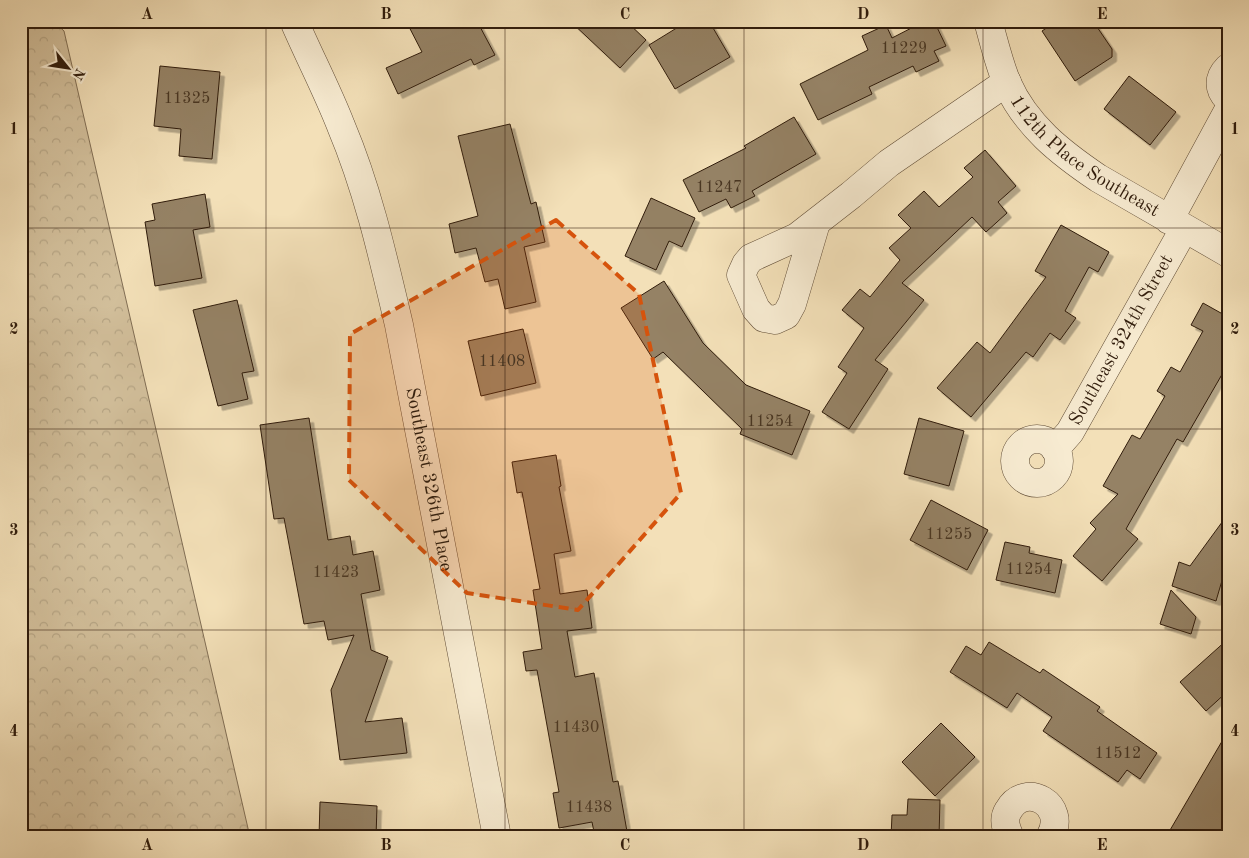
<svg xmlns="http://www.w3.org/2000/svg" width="1249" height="858" font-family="'Old Standard TT',serif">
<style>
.forest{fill:url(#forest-crowns);stroke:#816e54}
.building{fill:#958265;stroke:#301c0c;filter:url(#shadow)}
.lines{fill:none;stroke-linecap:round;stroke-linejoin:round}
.minor-casing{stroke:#614d37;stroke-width:29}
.minor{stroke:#f7ebd1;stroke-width:28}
.marked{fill:#d6530c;fill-opacity:0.2;stroke:#d6530c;stroke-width:4;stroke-dasharray:10 6;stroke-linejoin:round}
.grid{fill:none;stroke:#301c0c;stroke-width:1;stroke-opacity:0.55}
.labels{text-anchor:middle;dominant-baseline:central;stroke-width:4;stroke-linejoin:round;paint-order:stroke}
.number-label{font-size:16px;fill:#493622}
.street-label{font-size:19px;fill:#301c0c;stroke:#f7ebd1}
.neatline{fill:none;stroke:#301c0c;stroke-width:2}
.grid-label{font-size:16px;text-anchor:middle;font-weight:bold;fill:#301c0c}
</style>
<defs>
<pattern id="forest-crowns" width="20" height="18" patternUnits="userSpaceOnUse" patternTransform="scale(1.25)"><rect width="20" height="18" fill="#d2bf9b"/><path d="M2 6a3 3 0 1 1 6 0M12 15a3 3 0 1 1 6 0" fill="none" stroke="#b5a484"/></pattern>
<filter id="shadow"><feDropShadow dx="4.5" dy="4.5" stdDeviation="0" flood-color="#0004"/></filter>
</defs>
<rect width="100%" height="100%" fill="#f3e0b8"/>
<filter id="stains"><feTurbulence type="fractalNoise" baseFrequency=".004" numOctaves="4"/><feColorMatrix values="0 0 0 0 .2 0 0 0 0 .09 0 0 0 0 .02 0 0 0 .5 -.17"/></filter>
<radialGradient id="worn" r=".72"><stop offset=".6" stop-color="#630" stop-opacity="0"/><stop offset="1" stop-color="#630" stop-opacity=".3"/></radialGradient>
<polygon class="forest" points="21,21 53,21 64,31 250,837 21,837"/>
<g class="building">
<polygon points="406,21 477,21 495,55 474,65 471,59 398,94 386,68 422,52"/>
<polygon points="570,21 626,21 646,40 620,68"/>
<polygon points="688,21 709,21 730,57 675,89 649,45"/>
<polygon points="925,21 934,21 946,46 934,51 939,61 916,72 913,66 869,87 872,94 818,120 800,84 868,50 862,36 886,25 892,38"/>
<polygon points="1057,21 1093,21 1112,49 1112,57 1075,81 1042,31"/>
<polygon points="160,66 220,72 212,159 179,156 181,129 154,126"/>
<polygon points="1129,76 1176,112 1150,145 1104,109"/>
<polygon points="794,117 816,154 752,191 755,196 731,208 726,199 699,212 683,180 746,148 744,146"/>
<polygon points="510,124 531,204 536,202 545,242 524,247 536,302 505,309 498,279 485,282 476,248 455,253 449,224 478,216 458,136"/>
<polygon points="985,150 1016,186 998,202 1007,213 986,232 972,217 902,283 924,300 875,360 888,369 849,429 822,412 847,373 838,367 864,328 842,310 860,289 870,297 900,260 889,248 911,228 898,215 924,191 939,207 973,177 964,168"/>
<polygon points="205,194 210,227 193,230 202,278 155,286 145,222 155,220 152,204"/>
<polygon points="651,198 695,218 682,247 669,241 656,270 625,256"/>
<polygon points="1061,225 1109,252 1098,272 1089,267 1065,311 1076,318 1060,340 1050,333 1033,357 1026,352 971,417 937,388 977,342 990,353 1046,277 1035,271"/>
<polygon points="664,281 703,343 746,385 810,411 792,455 740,434 742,429 663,352 653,359 621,308"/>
<polygon points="237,300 254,371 242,373 248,399 218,406 193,310"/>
<polygon points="1203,303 1228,317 1228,364 1183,442 1177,439 1126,529 1138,539 1102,581 1073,556 1096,529 1090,523 1118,494 1103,486 1132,435 1140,439 1165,396 1157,391 1171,367 1180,372 1203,331 1191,325"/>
<polygon points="523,329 536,383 481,396 468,341"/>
<polygon points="309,418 328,540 350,536 353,555 373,551 380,590 361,594 371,650 388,657 365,722 402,718 407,753 340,760 331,690 354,635 328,640 324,621 304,624 284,518 274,519 260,425"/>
<polygon points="919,418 964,431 949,486 904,474"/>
<polygon points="556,455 561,486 559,487 571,551 554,554 560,594 587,590 592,628 567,631 575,677 594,673 613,782 618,781 628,837 595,837 592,822 559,828 553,793 559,792 537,670 526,671 523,652 542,649 533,590 540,589 522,492 517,493 512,462"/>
<polygon points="931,500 988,530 967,570 910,540"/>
<polygon points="1228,514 1228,560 1216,601 1172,586 1179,562 1190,566"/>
<polygon points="1005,542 1030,547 1029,553 1062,560 1055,593 996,580"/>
<polygon points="1171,590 1196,617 1191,634 1160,624"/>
<polygon points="1228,639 1228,691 1206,711 1180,682"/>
<polygon points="989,642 1040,673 1043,669 1100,707 1097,711 1157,753 1140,779 1127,770 1118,782 1043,731 1052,717 1017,693 1007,708 950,672 966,646 981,655"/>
<polygon points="941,723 975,757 935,796 902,762"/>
<polygon points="1228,731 1228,837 1166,837"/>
<polygon points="908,799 940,800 939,837 891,837 892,815 907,815"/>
<polygon points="320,802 377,806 376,837 319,837"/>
</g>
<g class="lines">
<defs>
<g id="minor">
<path id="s1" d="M294,21C309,56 327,90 341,126C368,190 383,257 399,325L497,837"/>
<path id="s2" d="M988,21C994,42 999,64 1007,83C1026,126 1061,153 1098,178L1228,253"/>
<path d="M1228,68C1218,78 1218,89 1228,99"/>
<polyline points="1169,220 1228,111"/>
<polyline points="816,223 792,304 786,315 775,320 764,318 756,309 741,275 746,264 751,258 797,237 851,195 889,163 1007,82"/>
<circle cx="1037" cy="461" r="22"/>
<path id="s3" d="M1055,449L1070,432L1184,229"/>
<path d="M1010,837C1006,829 1003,819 1008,811C1025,780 1069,805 1050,837"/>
</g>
</defs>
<use href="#minor" class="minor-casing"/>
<use href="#minor" class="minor"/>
</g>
<path class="marked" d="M556,220L639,294L681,493L578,610L467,593L349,480L350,334Z"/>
<path class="grid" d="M266,21V837M505,21V837M744,21V837M983,21V837M21,228H1228M21,429H1228M21,630H1228"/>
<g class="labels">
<g class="number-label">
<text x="904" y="49">11229</text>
<text x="187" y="99">11325</text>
<text x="719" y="188">11247</text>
<text x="502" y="362">11408</text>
<text x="770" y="422">11254</text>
<text x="949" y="535">11255</text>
<text x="1029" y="570">11254</text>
<text x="336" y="573">11423</text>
<text x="576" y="728">11430</text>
<text x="1118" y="754">11512</text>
<text x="589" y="808">11438</text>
</g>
<g class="street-label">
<text stroke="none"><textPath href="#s2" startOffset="174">112th Place Southeast</textPath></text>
<text stroke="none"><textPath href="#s3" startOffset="128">Southeast 324th Street</textPath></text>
<text stroke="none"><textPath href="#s1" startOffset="480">Southeast 326th Place</textPath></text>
</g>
</g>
<rect width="1249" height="858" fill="none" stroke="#f3e0b8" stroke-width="55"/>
<g transform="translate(68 68) rotate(120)" stroke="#f7ebd1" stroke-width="4" paint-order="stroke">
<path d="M0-4L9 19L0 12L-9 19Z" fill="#301c0c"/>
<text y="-8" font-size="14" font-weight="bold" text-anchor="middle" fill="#301c0c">N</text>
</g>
<rect x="28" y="28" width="1194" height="802" class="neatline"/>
<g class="grid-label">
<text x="147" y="19">A</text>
<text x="386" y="19">B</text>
<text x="625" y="19">C</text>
<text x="863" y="19">D</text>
<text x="1102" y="19">E</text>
<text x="14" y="134">1</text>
<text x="1235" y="134">1</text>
<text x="14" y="334">2</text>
<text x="1235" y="334">2</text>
<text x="14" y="535">3</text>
<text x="1235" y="535">3</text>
<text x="14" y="736">4</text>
<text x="1235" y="736">4</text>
<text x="147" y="850">A</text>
<text x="386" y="850">B</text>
<text x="625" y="850">C</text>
<text x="863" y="850">D</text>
<text x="1102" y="850">E</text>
</g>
<rect width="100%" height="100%" filter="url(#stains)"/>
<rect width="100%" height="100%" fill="url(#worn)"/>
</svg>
